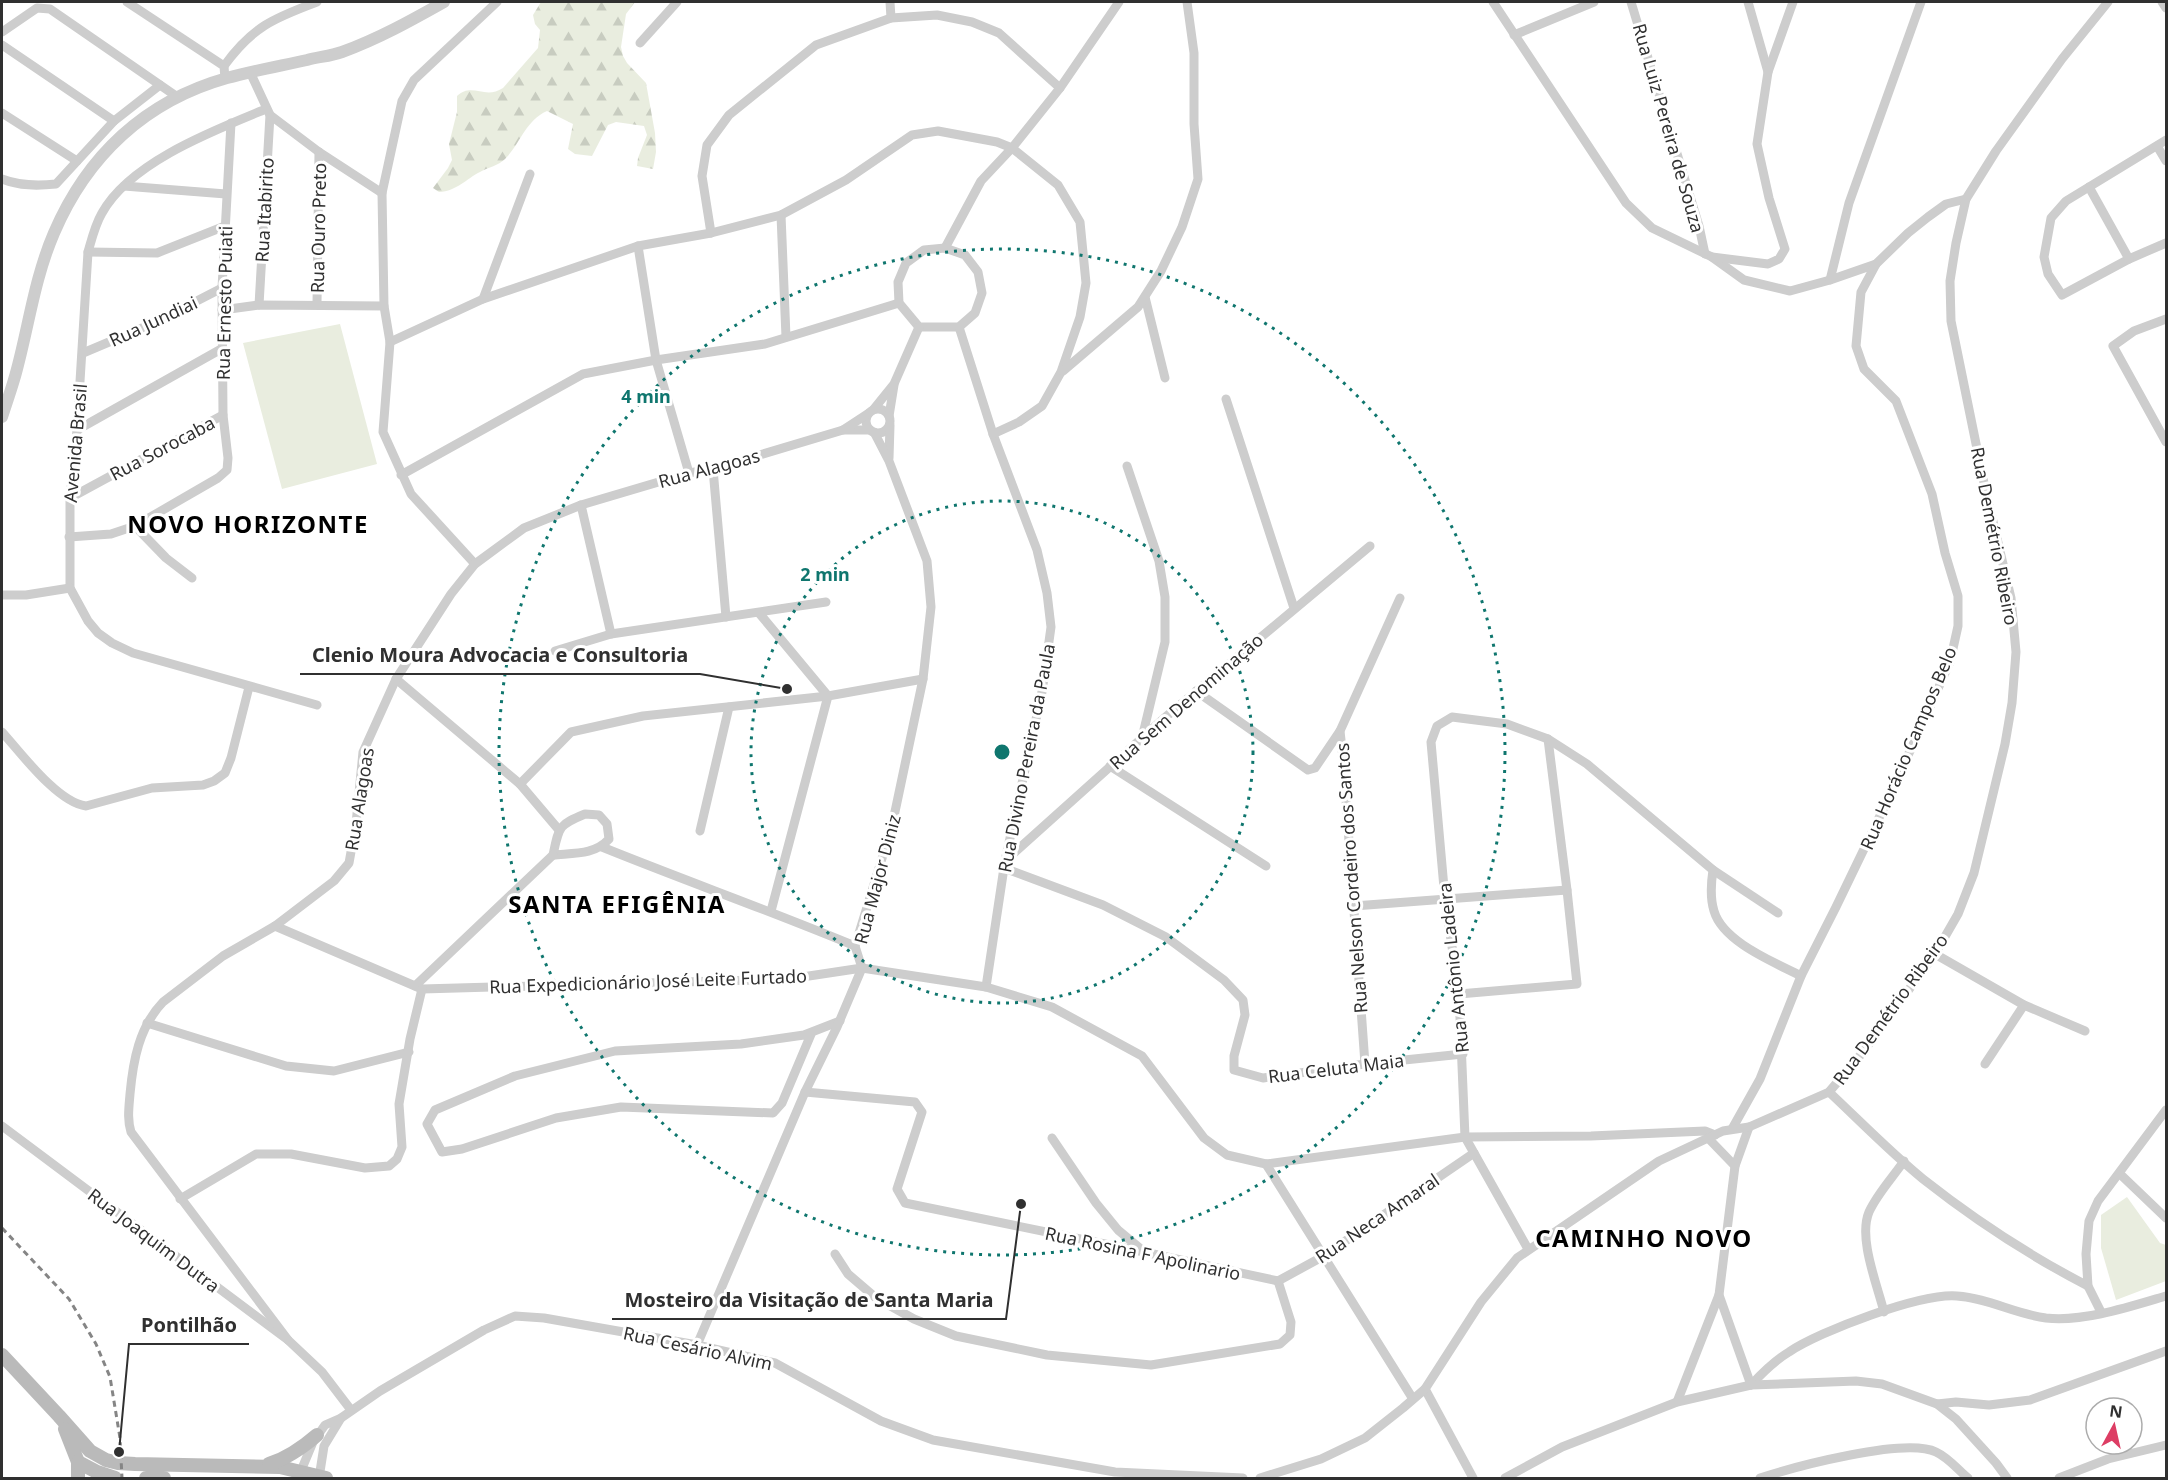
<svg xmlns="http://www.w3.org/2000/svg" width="2168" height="1480" font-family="'Noto Sans',sans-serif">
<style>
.forest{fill:url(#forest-firs)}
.green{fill:#e9eddf}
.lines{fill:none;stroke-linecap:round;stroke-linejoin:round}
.minor{stroke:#cdcdcd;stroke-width:9}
.tertiary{stroke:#cdcdcd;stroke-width:12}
.secondary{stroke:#bababa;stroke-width:14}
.rail{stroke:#858585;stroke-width:3;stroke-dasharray:6 4.5;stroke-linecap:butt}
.ring{fill:none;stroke:#0f766e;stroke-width:3;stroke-dasharray:3 6}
.labels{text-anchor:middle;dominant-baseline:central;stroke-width:6;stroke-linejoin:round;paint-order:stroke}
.street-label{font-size:18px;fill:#303030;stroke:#fff}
.district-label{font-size:24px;font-weight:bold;letter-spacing:1.5px;fill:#000;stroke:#fff}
.centre{fill:#0f766e;stroke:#fff;stroke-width:3}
.ring-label{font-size:18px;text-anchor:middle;font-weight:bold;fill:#0f766e;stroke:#fff;stroke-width:6;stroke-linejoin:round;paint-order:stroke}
.leader{fill:none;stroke:#303030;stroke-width:2}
.callout-dot{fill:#303030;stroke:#fff;stroke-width:2}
.callout-label{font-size:20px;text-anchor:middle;font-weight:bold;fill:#303030;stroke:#fff;stroke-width:6;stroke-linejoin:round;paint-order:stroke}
</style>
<defs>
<pattern id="forest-firs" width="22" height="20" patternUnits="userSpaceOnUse" patternTransform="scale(1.5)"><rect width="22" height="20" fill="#e9eddf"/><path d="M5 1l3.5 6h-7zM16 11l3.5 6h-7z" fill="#c8ccc0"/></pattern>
</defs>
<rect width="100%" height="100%" fill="#fff"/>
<path class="forest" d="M541,2H635L626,14L621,47L623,56L627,63L646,83L655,133L656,152L653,169L637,166L638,158L647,135L644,126L616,122L608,125L592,156L575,154L568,149L573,124L547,111C525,121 521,143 505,159C498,166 489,167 480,172C466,179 457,191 439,192L433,188L448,168L452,160L449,144L457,112V96C472,82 485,100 503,88L538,48L540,30L535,24L533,15Z"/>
<g class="green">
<polygon points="340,324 377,464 282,489 243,343"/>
<polygon points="2127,1197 2160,1243 2166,1245 2166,1281 2116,1300 2101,1248 2101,1215"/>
</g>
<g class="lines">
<g class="minor">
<polyline points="127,2 224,66 225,79"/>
<polyline points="890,2 891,18"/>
<polyline points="1493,2 1626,203 1652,228 1712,257 1744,280 1790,291 1830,280 1876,264"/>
<polyline points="1631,2 1699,226 1705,254"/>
<polyline points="1748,2 1768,72"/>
<polyline points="2162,2 2166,8"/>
<polyline points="2,32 37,8 50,9 176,96"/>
<polyline points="1514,35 1594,2"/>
<polyline points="640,43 677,2"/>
<polyline points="2,45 114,121"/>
<path d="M224,66C252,27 274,18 317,2"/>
<polyline points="250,72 270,115 319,152 382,193"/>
<path d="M266,109C215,130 130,162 102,213C95,225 92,238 88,252L77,430L70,498V588L88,621L98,633L112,643L133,653L317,705"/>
<polyline points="2,113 77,161"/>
<polyline points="2166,140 2066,201 2051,218 2044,257 2048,274 2062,295 2129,259 2166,243"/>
<polyline points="2157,146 2166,161"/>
<path d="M2,179C20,186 37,186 56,184L114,121L160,85"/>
<polyline points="124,186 226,194"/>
<polyline points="2089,187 2129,259"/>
<polyline points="781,215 786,337"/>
<polyline points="711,233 702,176 707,145 729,115 816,45 891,18 937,15 972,22 999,33 1060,88"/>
<polyline points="638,246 656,360 689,473"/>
<polyline points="945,248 981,181 1012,148 1060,88 1119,2"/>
<polygon points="945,248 965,255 978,272 982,293 975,313 959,327 919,327 899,303 898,282 906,263 924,250"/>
<polyline points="88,252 157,253 225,226"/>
<polyline points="1712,257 1768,264 1779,259 1785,249 1769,198 1757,144 1768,72 1793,2"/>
<polyline points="1830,280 1849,203 1921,2"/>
<polyline points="1145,297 1165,378"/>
<polyline points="483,299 530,174"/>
<polyline points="317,304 319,152"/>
<polyline points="259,305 270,115"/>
<polyline points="222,310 259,305 384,306"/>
<polyline points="2166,319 2134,331 2113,346 2166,442"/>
<polyline points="959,327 993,434 1037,550 1047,593 1051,627 1042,692 1005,861 986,987"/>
<polyline points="390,342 483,299 638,246 711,233 781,215 846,180 912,135 938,131 997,142 1012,148 1058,185 1080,222 1086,283 1080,317 1061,372 1042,406 1019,422 993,434"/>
<polyline points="83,353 154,323 222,288"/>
<polyline points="1063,371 1138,307 1161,271 1182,227 1198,179 1194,124 1194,53 1187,2"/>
<polyline points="1226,399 1294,608"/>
<circle cx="878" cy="421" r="12"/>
<polyline points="873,410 894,384 919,327"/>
<polyline points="889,416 894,385"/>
<polyline points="77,430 223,348"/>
<polyline points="843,430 870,430"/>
<polyline points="889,458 890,425"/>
<polyline points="1127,466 1159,561 1165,597 1165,642 1142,738"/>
<polyline points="713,469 726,617"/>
<polyline points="401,475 583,374 656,360 765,344 899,303"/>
<polyline points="70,498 223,415"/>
<polyline points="581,505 611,634"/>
<polyline points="135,526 166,558 192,578"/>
<polyline points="69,537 111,534 135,526 218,478 227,470 228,458 223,415 222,288 231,123"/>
<polyline points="475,564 411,494 383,432 390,342 384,306 382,193 402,101 414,80 497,2"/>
<polyline points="2,595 26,595 70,588"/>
<polyline points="759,613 828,696 771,911"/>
<polyline points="555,651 611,634 826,602"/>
<polyline points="396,679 520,784 559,830"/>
<polyline points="1196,691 1308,770 1315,768 1340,731"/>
<path d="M2,732C20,752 58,803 86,806L152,788L203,785L214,781L225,773L231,758L249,687"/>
<polyline points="1110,766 1266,866"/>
<polyline points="520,784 571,732 643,716 828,696 923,679"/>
<path d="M585,814L599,815L607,824L609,839C595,855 573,853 553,855C559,827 558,825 585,814Z"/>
<polyline points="700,831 729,707"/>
<path d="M602,847C686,881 771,911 855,946"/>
<polyline points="1005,861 1162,720 1370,546"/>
<polyline points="1004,868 1103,905 1166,937 1224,980 1243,1000 1245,1015 1234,1056 1234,1070 1263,1078 1365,1064 1463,1054"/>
<polyline points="1713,870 1778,913"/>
<polyline points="1354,906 1567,890"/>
<polyline points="275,926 422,989 789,979 862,968 986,987 1052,1007 1142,1056 1204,1138 1227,1155 1266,1164 1465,1137 1591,1136 1705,1131 1715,1135"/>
<polyline points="1935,954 2024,1005 2085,1031"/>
<polyline points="415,986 553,855"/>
<polyline points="1459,994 1577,984 1567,890 1548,739"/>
<polyline points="147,1023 286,1066 334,1071 409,1052"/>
<polyline points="812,1032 782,1103 773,1113 621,1107 556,1118 462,1149 442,1152 427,1124 435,1110 515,1076 615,1051 741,1044 804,1035 840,1021"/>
<polyline points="1365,1064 1343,758 1340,731 1400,598"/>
<polyline points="1985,1064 2024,1005"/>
<polyline points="805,1092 915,1102 922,1112 897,1189 905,1203 1144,1252 1278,1281"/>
<path d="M1829,1092C1860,1121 1890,1152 1923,1179C1975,1220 2030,1256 2088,1286"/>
<polyline points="2,1126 288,1340 322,1372 351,1410"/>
<polyline points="1749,1127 1735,1166 1719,1295 1751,1385"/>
<polyline points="1732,1129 1760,1079 1801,976 1836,907 1892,791 1950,662 1958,626 1958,596 1945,553 1932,494 1896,401 1864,369 1856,346 1861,292 1876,264 1908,233 1928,217 1946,204 1966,199"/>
<polyline points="1052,1138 1096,1203 1118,1230 1142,1250"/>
<polyline points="1708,1138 1735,1166"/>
<polyline points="1266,1164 1413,1399"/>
<polyline points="2120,1174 2166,1218"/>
<polyline points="180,1199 256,1154 291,1154 365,1168 389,1166 397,1159 402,1147 399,1104 410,1039 422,989"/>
<path d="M1528,1249L1465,1137L1459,994L1445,899L1431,742L1437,726L1452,717L1507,724L1548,739L1587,764L1713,870C1711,883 1710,898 1714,911C1723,942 1774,962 1801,976"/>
<polyline points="835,1254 848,1274 876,1298 914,1319 956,1336 1047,1355 1151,1365 1280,1344 1290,1335 1291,1322 1278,1281"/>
<polyline points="1278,1281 1322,1257 1474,1153"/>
<path d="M1884,1312C1877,1284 1858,1238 1869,1212C1877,1194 1893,1177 1904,1161"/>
<polyline points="2101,1312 2088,1286 2086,1254 2089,1221 2098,1201 2166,1110"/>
<path d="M288,1340L131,1132C127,1119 129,1107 130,1094C133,1061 139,1027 163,1002L223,956L275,926L334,881L349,863L356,824L363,752L396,679L451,594L475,564L524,528L581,505L689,473L713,469L843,430L869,413"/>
<polyline points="697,1345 805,1092 837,1027 862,968 855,946 892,826 923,679 931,607 927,561 889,461 874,432"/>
<path d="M1751,1385C1763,1372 1774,1361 1789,1352C1820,1331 1921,1293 1957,1296C1988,1298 2015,1314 2046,1318C2084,1322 2129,1307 2166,1296"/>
<polyline points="1425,1389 1473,1478"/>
<polyline points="1677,1402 1719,1295"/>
<polyline points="1937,1404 1956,1402 1989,1405 2030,1400 2166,1351"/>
<polyline points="298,1478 313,1442 325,1425 341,1418 380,1391 484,1330 515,1316 544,1318 697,1345 775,1363 881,1421 933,1440 1115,1472 1243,1478"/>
<polyline points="319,1478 324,1446 341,1418"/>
<polyline points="1260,1478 1321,1459 1365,1438 1403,1408 1425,1389 1481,1302 1517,1258 1659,1161 1723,1131 1749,1127 1829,1092 1863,1052 1935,954 1958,914 1974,873 2005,744 2012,703 2016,652 2011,598 1984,483 1951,321 1950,281 1956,243 1966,199 1996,151 2062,59 2108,2"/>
<polyline points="1505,1478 1562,1447 1677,1402 1751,1385 1856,1381 1882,1384 1937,1404 1956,1419 1996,1463 2007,1478"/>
<path d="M1760,1478C1794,1467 1905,1437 1936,1452C1949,1458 1958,1470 1968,1478"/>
<polyline points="2059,1478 2108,1459 2166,1445"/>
</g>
<path class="tertiary" d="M2,417C7,401 13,385 17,369C29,324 35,277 54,233C87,156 145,101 227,78C253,71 280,66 307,60C318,57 331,56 342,52C378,39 412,20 444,2"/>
<g class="secondary">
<polyline points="2,1355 59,1416 90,1451 106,1460 118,1463 135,1464 280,1467 326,1478"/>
<polyline points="65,1429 78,1462 78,1478"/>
<polyline points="78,1462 97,1472 115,1478"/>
<path d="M269,1464C288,1458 302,1448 317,1435"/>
<polyline points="146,1478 164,1478"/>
</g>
<polyline class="rail" points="2,1228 69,1299 96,1344 110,1377 120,1438 122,1478"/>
</g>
<g class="ring">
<circle cx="1002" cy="752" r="251"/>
<circle cx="1002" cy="752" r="503"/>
</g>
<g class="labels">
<g class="street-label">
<text transform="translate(1669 128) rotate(74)">Rua Luiz Pereira de Souza</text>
<text transform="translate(264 210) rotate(-87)">Rua Itabirito</text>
<text transform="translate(318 228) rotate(-89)">Rua Ouro Preto</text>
<text transform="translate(224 303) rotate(-89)">Rua Ernesto Puiati</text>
<text transform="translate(153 321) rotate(-25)">Rua Jundiai</text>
<text transform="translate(75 443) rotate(-85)">Avenida Brasil</text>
<text transform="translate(162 448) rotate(-28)">Rua Sorocaba</text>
<text transform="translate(709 468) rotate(-15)">Rua Alagoas</text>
<text transform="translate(1995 536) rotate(79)">Rua Demétrio Ribeiro</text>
<text transform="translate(1186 701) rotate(-41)">Rua Sem Denominação</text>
<text transform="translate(1908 748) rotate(-67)">Rua Horácio Campos Belo</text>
<text transform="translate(1026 758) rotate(-79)">Rua Divino Pereira da Paula</text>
<text transform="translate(359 799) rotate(-81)">Rua Alagoas</text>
<text transform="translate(1351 878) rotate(-94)">Rua Nelson Cordeiro dos Santos</text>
<text transform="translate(877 879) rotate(-75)">Rua Major Diniz</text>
<text transform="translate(1453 968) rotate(-96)">Rua Antônio Ladeira</text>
<text transform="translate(648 981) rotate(-2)">Rua Expedicionário José Leite Furtado</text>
<text transform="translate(1890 1009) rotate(-54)">Rua Demétrio Ribeiro</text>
<text transform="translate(1336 1068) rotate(-7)">Rua Celuta Maia</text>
<text transform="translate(1377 1218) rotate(-34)">Rua Neca Amaral</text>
<text transform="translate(154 1240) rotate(37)">Rua Joaquim Dutra</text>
<text transform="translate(1143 1253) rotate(12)">Rua Rosina F Apolinario</text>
<text transform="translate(698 1348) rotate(12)">Rua Cesário Alvim</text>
</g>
<g class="district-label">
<text x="248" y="523">NOVO HORIZONTE</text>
<text x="617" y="903">SANTA EFIGÊNIA</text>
<text x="1644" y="1237">CAMINHO NOVO</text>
</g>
</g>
<circle cx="1002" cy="752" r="9" class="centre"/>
<g class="ring-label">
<text x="646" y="403">4 min</text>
<text x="825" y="581">2 min</text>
</g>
<path class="leader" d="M787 689L700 674H300M1021 1204L1006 1319H612M119 1452L129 1344H249"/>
<g class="callout-dot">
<circle cx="787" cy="689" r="6"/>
<circle cx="1021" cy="1204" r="6"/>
<circle cx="119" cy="1452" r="6"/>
</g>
<g class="callout-label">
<text x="500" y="662">Clenio Moura Advocacia e Consultoria</text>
<text x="809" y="1307">Mosteiro da Visitação de Santa Maria</text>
<text x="189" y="1332">Pontilhão</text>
</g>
<rect width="2168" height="1480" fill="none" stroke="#303030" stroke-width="6"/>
<g transform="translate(2114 1426) rotate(8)"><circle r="28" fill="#ffffff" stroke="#acacac" stroke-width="1.5"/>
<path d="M0-4.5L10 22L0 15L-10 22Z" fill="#dd3d64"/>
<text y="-9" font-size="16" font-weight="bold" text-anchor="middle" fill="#303030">N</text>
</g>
</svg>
